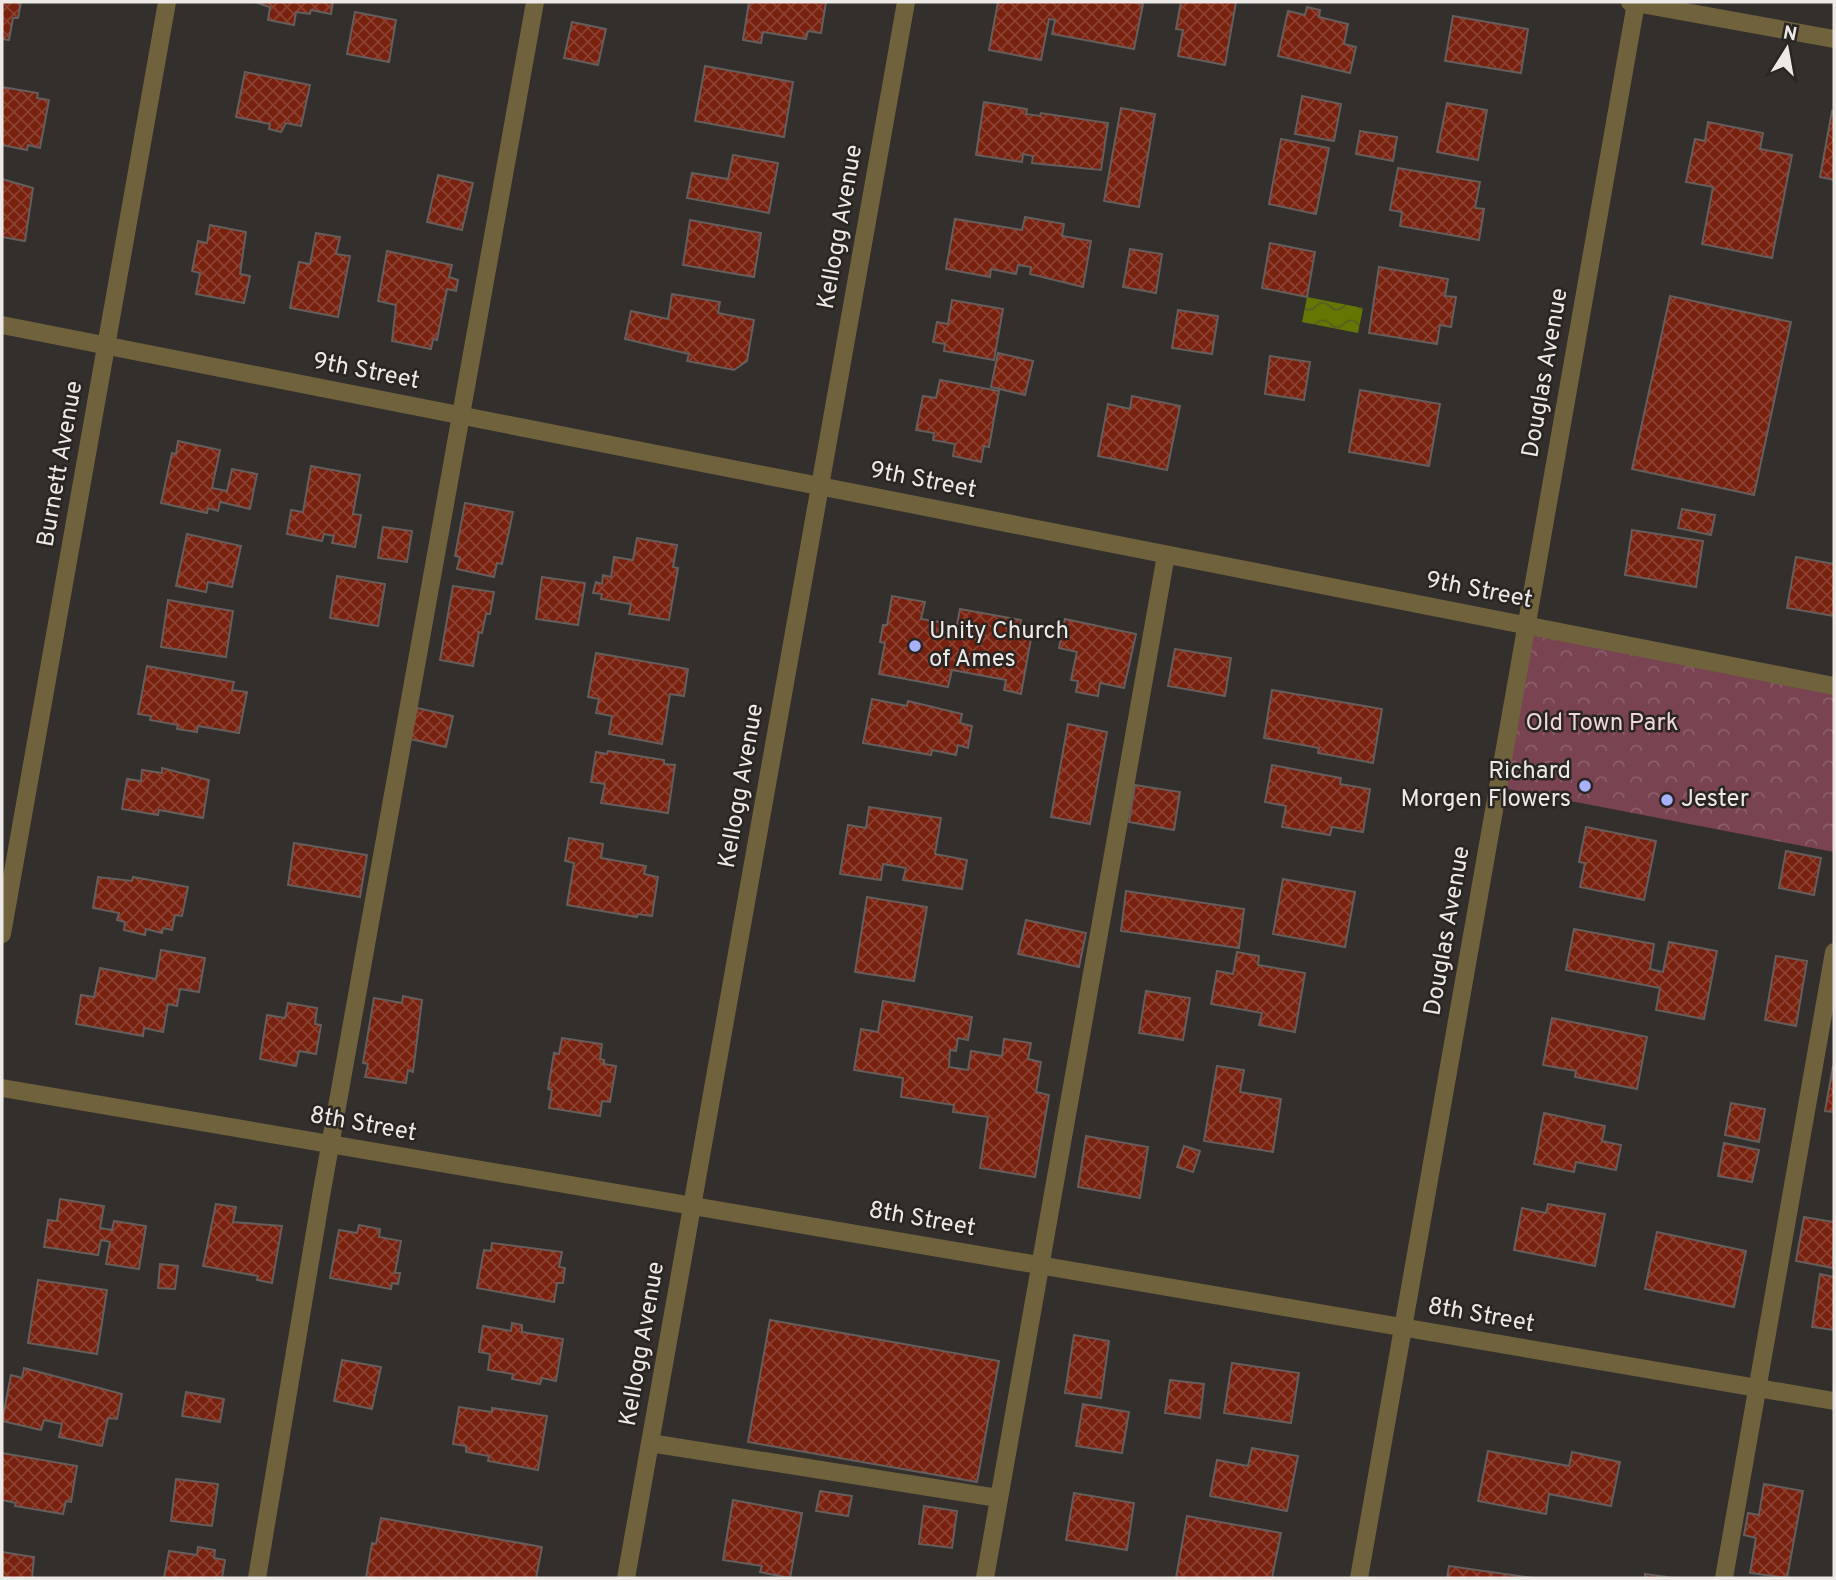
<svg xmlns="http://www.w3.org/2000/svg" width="1836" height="1580" font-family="Overpass,sans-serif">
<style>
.park{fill:url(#park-crowns)}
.water{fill:url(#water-waves)}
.building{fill:url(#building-cross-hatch);stroke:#645e5c;stroke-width:2}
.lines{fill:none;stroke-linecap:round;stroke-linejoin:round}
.minor{stroke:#6f623d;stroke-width:18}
.poi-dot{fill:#a7b1fc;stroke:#292522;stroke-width:2.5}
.labels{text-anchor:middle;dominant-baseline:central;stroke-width:5;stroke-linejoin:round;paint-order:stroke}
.street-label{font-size:24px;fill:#ece9e7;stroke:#292522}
.poi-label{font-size:24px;fill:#ece9e7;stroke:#292522;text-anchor:start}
.park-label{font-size:24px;fill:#f0d5da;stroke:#292522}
</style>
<defs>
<pattern id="park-crowns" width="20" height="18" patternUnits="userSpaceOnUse" patternTransform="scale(1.75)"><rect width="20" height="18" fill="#794351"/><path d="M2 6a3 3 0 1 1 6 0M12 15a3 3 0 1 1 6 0" fill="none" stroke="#8c5e6a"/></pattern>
<pattern id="water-waves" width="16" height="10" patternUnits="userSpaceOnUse" patternTransform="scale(1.75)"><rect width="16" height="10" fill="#657702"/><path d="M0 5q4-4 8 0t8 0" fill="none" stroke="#565e24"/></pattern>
<pattern id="building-cross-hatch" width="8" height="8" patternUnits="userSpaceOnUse" patternTransform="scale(1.75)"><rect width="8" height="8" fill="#79210f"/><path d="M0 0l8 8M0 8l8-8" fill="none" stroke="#8c4132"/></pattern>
</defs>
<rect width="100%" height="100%" fill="#332f2c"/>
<polygon class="park" points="1526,625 1834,686 1834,852 1498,787"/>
<polygon class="water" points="1307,297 1363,308 1358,333 1302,322"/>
<g class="building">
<polygon points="2,2 21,2 18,18 13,18 9,40 2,39"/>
<polygon points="254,2 333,2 331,14 311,10 310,14 296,12 294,25 268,20 270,7"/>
<polygon points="749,2 826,2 821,33 808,31 806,39 763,32 761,43 743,40"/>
<polygon points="998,2 1132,2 1143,4 1134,49 1052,34 1055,20 1049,19 1041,60 989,50"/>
<polygon points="1181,2 1236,2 1225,65 1178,56 1183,30 1176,29"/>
<polygon points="1307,7 1320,10 1319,17 1348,24 1344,44 1356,47 1350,73 1278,56 1288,11 1305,15"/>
<polygon points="355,12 396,20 389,62 347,54"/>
<polygon points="1453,16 1528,29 1521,73 1445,61"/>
<polygon points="572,22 606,29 598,65 564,58"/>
<polygon points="705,66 793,82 784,137 695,121"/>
<polygon points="245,72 310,85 301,126 286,123 281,132 269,129 270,124 236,117"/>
<polygon points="2,87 38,93 37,98 49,100 40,148 28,145 27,150 2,145"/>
<polygon points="1302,96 1341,104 1334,141 1295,134"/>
<polygon points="984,102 1027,109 1026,114 1040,116 1041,113 1108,123 1101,170 1032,163 1033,156 1023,154 1022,162 976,155"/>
<polygon points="1447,103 1487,110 1478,160 1437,152"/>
<polygon points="1121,108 1155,114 1139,207 1104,201"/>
<polygon points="1832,111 1834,112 1834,180 1820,177"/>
<polygon points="1708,122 1763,133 1760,149 1792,155 1772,258 1702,244 1713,187 1686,182 1695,139 1705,141"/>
<polygon points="1360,131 1397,137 1393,161 1356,154"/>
<polygon points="1281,139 1329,148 1316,214 1269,204"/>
<polygon points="733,155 778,163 769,213 687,198 692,173 728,179"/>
<polygon points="1398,168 1480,182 1475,208 1484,209 1479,240 1400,226 1402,212 1390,210"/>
<polygon points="438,175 473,183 462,230 427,222"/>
<polygon points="2,179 33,188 25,241 2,237"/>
<polygon points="1025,217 1064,224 1062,236 1091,241 1083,287 1030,274 1031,267 1018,265 1016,274 991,269 990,277 946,269 955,219 1022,230"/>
<polygon points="690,220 761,233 754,277 683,265"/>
<polygon points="210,225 246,232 240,274 250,276 244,303 196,294 200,273 192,271 198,241 207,243"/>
<polygon points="316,233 340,237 336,254 350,256 338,317 290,308 299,262 310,264"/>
<polygon points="1270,243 1315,252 1307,297 1262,288"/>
<polygon points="1130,249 1162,254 1156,293 1123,287"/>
<polygon points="387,251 452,265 449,277 458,280 456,291 447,289 437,340 433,339 431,349 392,341 396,305 378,301"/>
<polygon points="1379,267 1448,279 1445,296 1456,297 1451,327 1440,325 1437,344 1369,333"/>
<polygon points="672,294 720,302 718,313 754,320 747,361 734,370 687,361 689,354 625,339 631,311 668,319"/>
<polygon points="1670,296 1791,322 1754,495 1632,469"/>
<polygon points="952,300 1003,309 994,360 944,351 945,344 933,342 937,322 948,324"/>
<polygon points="1178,310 1218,316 1212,354 1172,348"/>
<polygon points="998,353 1033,361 1025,395 991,387"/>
<polygon points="1270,356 1310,362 1304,400 1265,394"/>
<polygon points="940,380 999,391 989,447 984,446 981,462 953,456 955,444 933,440 934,433 916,430 923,396 936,398"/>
<polygon points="1360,390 1440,404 1429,466 1349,452"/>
<polygon points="1132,396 1180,406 1167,470 1098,456 1108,404 1130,409"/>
<polygon points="178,441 220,450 212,488 227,491 232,469 257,474 250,509 220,502 218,511 208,508 207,513 161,503 172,453 176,454"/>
<polygon points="311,466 360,475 353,514 361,515 355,547 332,543 334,536 324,534 322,541 287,534 291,510 303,512"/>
<polygon points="465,503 513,512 502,564 497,563 494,577 457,569 460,557 455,556"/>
<polygon points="1682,509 1715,515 1711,535 1678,528"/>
<polygon points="383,527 412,531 407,562 378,558"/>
<polygon points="1632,530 1703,541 1696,587 1625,575"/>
<polygon points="187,534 241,546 232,587 208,582 206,592 176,586"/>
<polygon points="637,538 677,545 673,567 678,568 669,620 629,614 631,604 601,599 602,594 593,593 596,582 602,584 603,575 611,577 614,557 633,560"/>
<polygon points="1796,557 1834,564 1834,616 1787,608"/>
<polygon points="337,576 385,584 378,626 330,618"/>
<polygon points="542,577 585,583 578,625 536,619"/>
<polygon points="453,586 494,592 490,614 486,614 482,633 479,632 473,666 440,660"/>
<polygon points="892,596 925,602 921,619 957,625 960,609 1021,620 1020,631 1032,633 1021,694 1004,690 1006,680 952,670 948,687 879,674 885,643 880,642 883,625 887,625"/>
<polygon points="168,600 233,611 226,657 161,647"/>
<polygon points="1065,619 1136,634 1124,688 1100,683 1098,696 1076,692 1078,681 1071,680 1077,652 1059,648"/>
<polygon points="1175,649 1231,658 1225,696 1168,686"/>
<polygon points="596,653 688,669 684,696 670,694 662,744 609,734 612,716 596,713 599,699 588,697"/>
<polygon points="147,666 234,682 232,690 247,692 239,733 198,726 197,732 177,729 178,725 150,720 151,716 138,714"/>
<polygon points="1272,690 1382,709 1373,763 1318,753 1319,748 1264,738"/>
<polygon points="872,699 907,706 908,701 962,714 960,723 972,726 968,748 958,745 956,755 932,750 931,755 863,743"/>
<polygon points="417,708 453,716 446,747 410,739"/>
<polygon points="1068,724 1107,732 1090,824 1051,817"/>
<polygon points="608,751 664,760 664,764 675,765 668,813 601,803 605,784 591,782 596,752 607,754"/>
<polygon points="1272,765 1341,778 1340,784 1370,789 1363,832 1332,827 1330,835 1282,827 1286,806 1265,802"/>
<polygon points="162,768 209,780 203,818 159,810 158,815 122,809 127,779 141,781 142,770 162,773"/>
<polygon points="1135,785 1180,792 1174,830 1129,822"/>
<polygon points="869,807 941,818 935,854 967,860 962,889 903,880 906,868 883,864 881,880 840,874 848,825 866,828"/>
<polygon points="1586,827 1656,841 1644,900 1580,887 1585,863 1579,862"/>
<polygon points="569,838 603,844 601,858 646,866 644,874 658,877 652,916 638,914 637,917 567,905 574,863 565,861"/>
<polygon points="294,843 367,855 360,897 288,885"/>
<polygon points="1786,851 1821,858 1814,895 1779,888"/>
<polygon points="98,877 132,881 133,877 188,887 182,916 175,915 172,930 163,928 162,933 146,929 145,935 124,930 125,922 117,920 119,913 93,908"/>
<polygon points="1283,879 1355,892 1345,947 1273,934"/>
<polygon points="1126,891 1244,909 1239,948 1121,931"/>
<polygon points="867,897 927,907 914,981 855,972"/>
<polygon points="1026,920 1086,933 1079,967 1018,954"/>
<polygon points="1574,929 1654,944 1650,969 1663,972 1669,942 1717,951 1704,1019 1656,1010 1660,988 1566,970"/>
<polygon points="161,950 205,958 199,992 180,989 177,1006 168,1004 163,1032 144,1028 143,1036 76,1024 81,995 94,997 100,968 156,979"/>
<polygon points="1237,952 1259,956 1258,965 1305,973 1295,1032 1259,1025 1262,1013 1211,1004 1217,971 1233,974"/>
<polygon points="1776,956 1807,961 1796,1026 1765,1020"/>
<polygon points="1146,991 1190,998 1183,1040 1139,1033"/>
<polygon points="403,996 422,1000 413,1072 408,1070 406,1083 365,1077 368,1064 363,1063 374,998 402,1003"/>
<polygon points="883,1001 972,1017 968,1040 958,1038 956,1051 950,1050 949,1067 968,1070 971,1051 1002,1056 1004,1039 1031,1043 1028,1059 1041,1062 1036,1092 1049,1095 1035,1177 980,1168 988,1117 953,1112 954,1105 901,1097 903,1078 854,1070 861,1029 878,1032"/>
<polygon points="288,1003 317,1008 315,1024 321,1025 316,1054 299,1051 296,1066 260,1059 267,1015 285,1018"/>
<polygon points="1552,1018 1647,1037 1637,1089 1575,1077 1576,1071 1543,1065"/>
<polygon points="562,1038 602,1044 600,1059 604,1060 604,1064 616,1066 610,1102 602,1101 600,1116 549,1108 552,1090 548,1089 554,1053 559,1054"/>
<polygon points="1217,1066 1244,1070 1240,1092 1281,1099 1273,1152 1204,1141"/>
<polygon points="1833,1066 1834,1066 1834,1112 1825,1111"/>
<polygon points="1731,1103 1765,1109 1759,1142 1725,1135"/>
<polygon points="1544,1113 1605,1126 1602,1141 1621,1145 1616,1170 1576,1162 1574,1172 1534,1164"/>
<polygon points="1086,1136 1148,1147 1140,1198 1078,1187"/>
<polygon points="1724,1143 1759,1150 1752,1182 1718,1176"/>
<polygon points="1184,1146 1200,1151 1193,1172 1177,1167"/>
<polygon points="60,1199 104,1206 100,1228 112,1230 114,1221 146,1226 139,1269 106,1264 110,1242 101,1240 98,1255 44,1247 48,1220 57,1221"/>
<polygon points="216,1204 236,1207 233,1222 282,1226 272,1283 257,1280 258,1276 203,1266"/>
<polygon points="1548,1204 1605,1214 1595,1266 1514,1250 1522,1208 1546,1213"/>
<polygon points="1804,1217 1834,1222 1833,1268 1796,1261"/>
<polygon points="359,1225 380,1229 379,1237 401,1241 395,1273 400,1273 398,1284 392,1283 391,1289 330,1278 339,1230 357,1233"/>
<polygon points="1657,1232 1746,1251 1734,1307 1645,1289"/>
<polygon points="492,1243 562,1252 559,1267 565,1268 563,1283 557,1283 554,1302 477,1288 484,1250 491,1251"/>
<polygon points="160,1264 178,1266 175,1289 158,1288"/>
<polygon points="1820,1274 1834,1277 1834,1330 1812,1327"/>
<polygon points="38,1280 107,1290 97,1354 28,1343"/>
<polygon points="770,1320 999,1361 977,1482 748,1442"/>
<polygon points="512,1323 522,1325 522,1332 563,1339 556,1381 542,1378 540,1384 512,1379 513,1374 488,1370 490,1354 479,1352 483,1326 511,1331"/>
<polygon points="1074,1335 1109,1341 1101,1398 1065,1393"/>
<polygon points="342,1360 381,1367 372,1409 334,1401"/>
<polygon points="1232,1363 1299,1373 1291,1423 1224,1413"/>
<polygon points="24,1368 122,1394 117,1419 108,1418 102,1446 59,1437 62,1424 44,1420 41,1430 2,1421 11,1375 22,1378"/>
<polygon points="1170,1380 1204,1384 1200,1418 1165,1413"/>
<polygon points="186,1392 224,1399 220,1422 182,1416"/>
<polygon points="1083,1404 1129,1412 1122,1453 1076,1446"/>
<polygon points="459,1407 492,1412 492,1408 547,1416 538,1470 488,1461 489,1456 466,1452 466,1446 453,1444"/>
<polygon points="1252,1448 1298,1456 1287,1511 1210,1496 1217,1460 1248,1466"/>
<polygon points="1488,1451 1569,1466 1572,1452 1620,1462 1611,1506 1549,1494 1546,1514 1478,1501"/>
<polygon points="2,1453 77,1466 71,1502 66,1501 63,1514 15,1506 16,1503 2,1500"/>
<polygon points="176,1479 218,1484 212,1526 171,1521"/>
<polygon points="1764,1484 1803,1491 1787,1578 1750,1573 1756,1538 1744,1535 1748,1513 1759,1515"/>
<polygon points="820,1491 852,1496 848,1516 816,1511"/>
<polygon points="1074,1493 1134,1503 1127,1550 1066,1540"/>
<polygon points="733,1500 802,1513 790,1578 760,1572 762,1566 723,1560"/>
<polygon points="924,1506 957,1511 952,1548 919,1544"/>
<polygon points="1187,1516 1281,1533 1272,1578 1176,1578"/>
<polygon points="381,1518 542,1547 536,1578 366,1578 372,1543 376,1544"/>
<polygon points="198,1547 215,1550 214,1558 225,1560 222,1578 164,1578 169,1551 197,1555"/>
<polygon points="2,1552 34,1557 32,1578 2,1578"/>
<polygon points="1449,1566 1533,1578 1447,1578"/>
<polygon points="1645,1574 1675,1578 1645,1578"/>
</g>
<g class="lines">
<g class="minor">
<polyline points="1630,2 1834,39"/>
<polyline points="2,325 1834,686"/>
<polyline points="2,934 167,2"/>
<polyline points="2,1088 1834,1401"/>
<polyline points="650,1443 998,1498"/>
<polyline points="257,1578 321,1196 535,2"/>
<polyline points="626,1578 906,2"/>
<polyline points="985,1578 1166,555"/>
<polyline points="1359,1578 1636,3"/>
<polyline points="1724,1578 1834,952"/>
</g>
</g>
<g class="poi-dot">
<circle cx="915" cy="646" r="7"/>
<circle cx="1585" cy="786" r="7"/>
<circle cx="1667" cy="800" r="7"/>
</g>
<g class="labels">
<g class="street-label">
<text transform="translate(841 227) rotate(-80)">Kellogg Avenue</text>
<text transform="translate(366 372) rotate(11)">9th Street</text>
<text transform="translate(1546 373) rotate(-80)">Douglas Avenue</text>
<text transform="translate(61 464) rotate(-80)">Burnett Avenue</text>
<text transform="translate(923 481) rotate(11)">9th Street</text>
<text transform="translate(1479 591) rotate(11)">9th Street</text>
<text transform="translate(742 786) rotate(-80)">Kellogg Avenue</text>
<text transform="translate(1448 931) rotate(-80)">Douglas Avenue</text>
<text transform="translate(363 1125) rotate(10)">8th Street</text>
<text transform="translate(922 1220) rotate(10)">8th Street</text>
<text transform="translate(1481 1316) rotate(10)">8th Street</text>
<text transform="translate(643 1344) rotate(-80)">Kellogg Avenue</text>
</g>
<g class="poi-label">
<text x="929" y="632">Unity Church<tspan x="929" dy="28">of Ames</tspan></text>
<text x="1571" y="772" text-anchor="end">Richard<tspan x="1571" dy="28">Morgen Flowers</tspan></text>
<text x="1681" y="800">Jester</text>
</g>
<g class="park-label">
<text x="1602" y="724">Old Town Park</text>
</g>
</g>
<rect width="1836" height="1580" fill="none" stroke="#ece9e7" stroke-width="7"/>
<g transform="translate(1787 49) rotate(11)" stroke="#292522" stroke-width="5" paint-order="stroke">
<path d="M0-5L12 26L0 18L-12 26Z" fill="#ece9e7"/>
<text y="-10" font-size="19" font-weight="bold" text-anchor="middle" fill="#ece9e7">N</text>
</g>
</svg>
